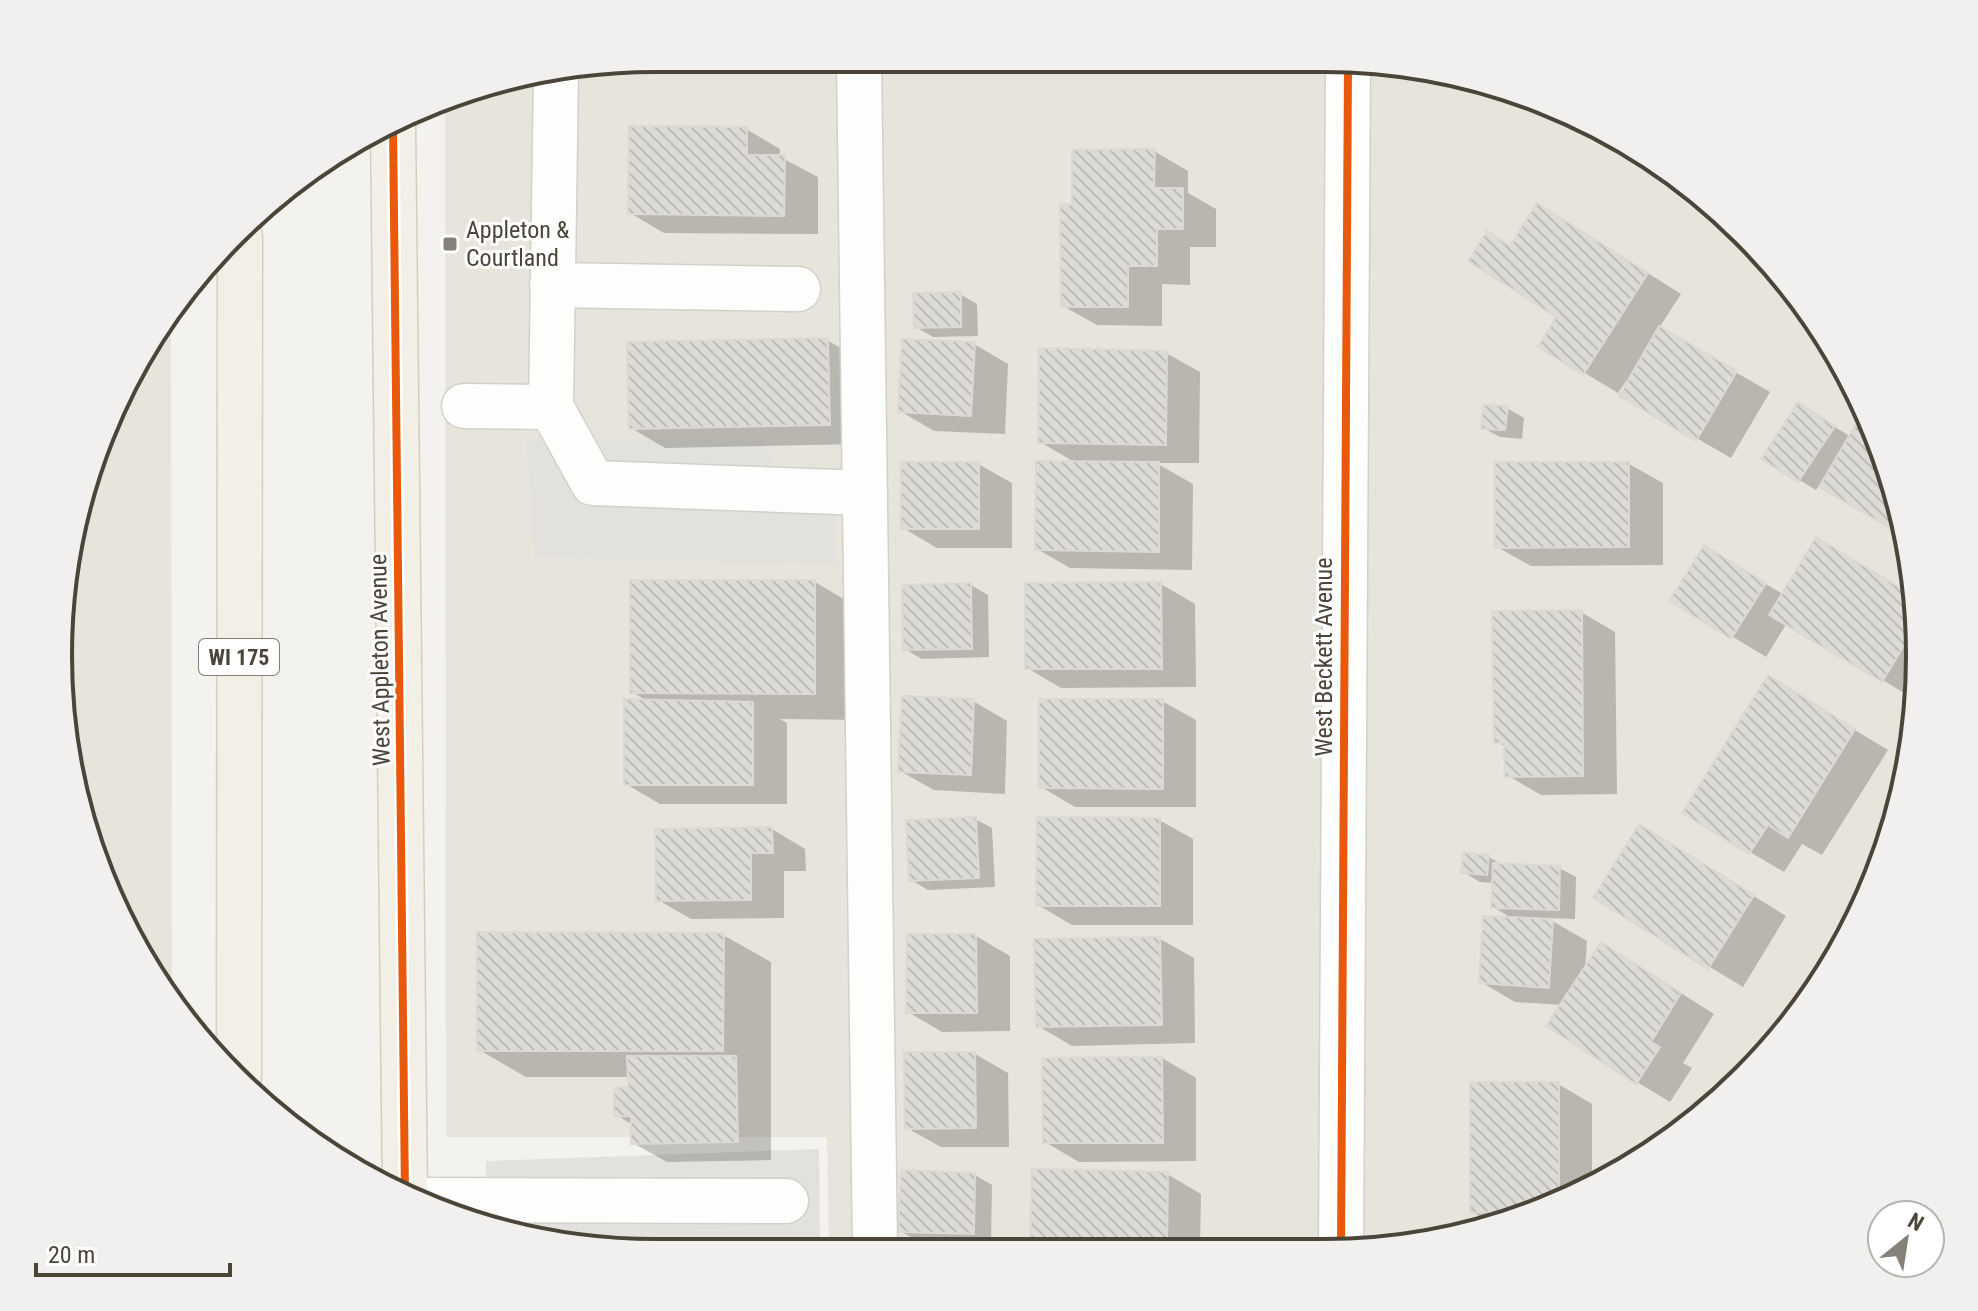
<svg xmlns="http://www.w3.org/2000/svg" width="1978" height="1311" font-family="'Roboto Condensed',sans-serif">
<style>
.residential{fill:#e7e4db}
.parking{fill:#e3e1de}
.shadow{fill:#0003}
.building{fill:url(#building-back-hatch);stroke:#dcd9d3;stroke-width:2}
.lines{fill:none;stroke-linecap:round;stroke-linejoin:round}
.minor-casing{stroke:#d1d0cb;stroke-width:47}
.major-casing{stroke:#d5cebb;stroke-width:47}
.minor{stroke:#fdfdfc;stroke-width:44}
.major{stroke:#f2efe6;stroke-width:44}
.cycleway-casing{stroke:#fff;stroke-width:13}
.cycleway{stroke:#e8590c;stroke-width:8}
.poi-dot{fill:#868178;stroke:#fff;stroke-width:3}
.labels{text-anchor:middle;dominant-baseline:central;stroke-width:6;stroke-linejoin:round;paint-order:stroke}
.shield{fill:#fff;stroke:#817c74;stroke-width:2}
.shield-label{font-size:22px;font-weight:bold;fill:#4b4439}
.poi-label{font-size:24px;fill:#4b4439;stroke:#fff;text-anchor:start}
.street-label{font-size:24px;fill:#4b4439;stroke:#fff}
.rim{fill:none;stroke:#4b4439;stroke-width:4}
</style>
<defs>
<pattern id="building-back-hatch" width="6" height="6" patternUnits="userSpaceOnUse" patternTransform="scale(2)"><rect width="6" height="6" fill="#dddbd6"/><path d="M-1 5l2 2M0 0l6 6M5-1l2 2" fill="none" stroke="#bfbdb8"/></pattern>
</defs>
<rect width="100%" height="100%" fill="#f3f2ee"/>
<g class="residential">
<polygon points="656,58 1401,63 1586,119 1717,207 1797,292 1859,392 1900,501 1919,617 1915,734 1888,848 1840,955 1771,1050 1686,1130 1586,1192 1477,1233 1361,1252 829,1249 827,1137 446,1137 445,99 464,90"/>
<polygon points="171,311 172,995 138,954 70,773 59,616 103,427"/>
</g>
<g class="parking">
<polygon points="526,440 764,440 773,466 802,470 836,469 836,565 535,557"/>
<polygon points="819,1149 820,1249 577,1248 485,1220 486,1161"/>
</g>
<g class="shadow">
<polygon points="746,129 780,149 780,157 818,177 818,234 664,233 630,213"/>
<polygon points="1154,151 1188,171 1188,193 1216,209 1216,247 1190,247 1190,285 1162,284 1162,326 1097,325 1063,306 1074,207"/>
<polygon points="1572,225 1681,294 1659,328 1770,392 1731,458 1622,395 1629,383 1626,381 1618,393 1540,346 1558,316 1511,248"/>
<polygon points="960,294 977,304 978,336 933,337 916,327"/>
<polygon points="827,340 861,360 863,444 665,448 631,428"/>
<polygon points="974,344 1008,364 1005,434 934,431 900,411"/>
<polygon points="1166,353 1200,372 1199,463 1156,463 1193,484 1192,570 1070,568 1037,549 1076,463 1040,442"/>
<polygon points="1507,408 1524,418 1522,439 1500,437 1483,428"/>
<polygon points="1866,412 1900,501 1905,535 1820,485 1816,490 1763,458 1816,415 1851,437"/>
<polygon points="978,464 1012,483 1012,548 937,548 903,528"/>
<polygon points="1629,464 1663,483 1663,565 1531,566 1497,547"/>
<polygon points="1850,559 1916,599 1919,617 1916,700 1787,623 1766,657 1672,600 1738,567 1784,595"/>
<polygon points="815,582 862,610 862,720 780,719 787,723 787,804 660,804 626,784 649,702 632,692"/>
<polygon points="1161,584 1195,604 1196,687 1061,688 1027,668"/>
<polygon points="971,585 988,595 989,657 922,659 905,649"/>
<polygon points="1581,612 1615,632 1617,794 1541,795 1507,775 1507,748 1496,741"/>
<polygon points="1802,698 1888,750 1822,855 1802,844 1784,872 1750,852"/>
<polygon points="973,701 1007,721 1005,794 934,790 900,771"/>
<polygon points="1162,701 1196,720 1196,807 1075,807 1041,787"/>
<polygon points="975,819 992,828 995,887 928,890 911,880"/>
<polygon points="1159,820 1193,839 1193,925 1072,925 1038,905"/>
<polygon points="772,829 805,849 806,871 784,871 784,918 691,919 658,900"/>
<polygon points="1673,846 1786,916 1743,987 1596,898"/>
<polygon points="1489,857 1504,866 1559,868 1576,877 1575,919 1547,918 1587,941 1585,970 1635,964 1714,1014 1683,1063 1692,1068 1670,1102 1637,1082 1562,1005 1515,1002 1481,982 1515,920 1493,907 1494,883 1480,882 1463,872"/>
<polygon points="723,935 771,962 771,1160 667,1162 633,1143 633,1125 616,1115 630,1089 630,1077 526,1077 479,1050"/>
<polygon points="976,936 1010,956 1010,1031 942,1032 908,1012"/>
<polygon points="1160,939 1194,958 1195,1043 1072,1046 1038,1026"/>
<polygon points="975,1054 1008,1073 1009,1147 941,1147 907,1128"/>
<polygon points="1162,1058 1196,1078 1196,1161 1079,1162 1045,1142"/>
<polygon points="1558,1084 1592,1104 1592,1188 1496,1226 1472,1212"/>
<polygon points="1034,1171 1167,1174 1201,1194 1200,1251 1032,1250"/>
<polygon points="975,1175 992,1185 991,1243 918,1241 900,1231"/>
</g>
<g class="building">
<polygon points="629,126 747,127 747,155 785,155 784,216 628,214"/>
<polygon points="1155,149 1154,188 1183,188 1183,229 1157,229 1157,266 1128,266 1128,307 1061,307 1060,204 1072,205 1072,150"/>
<polygon points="1537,203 1648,273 1583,375 1538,347 1556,317 1468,261 1487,231 1510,246"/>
<polygon points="961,292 961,327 914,328 913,293"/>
<polygon points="1659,326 1737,371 1696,441 1619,396"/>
<polygon points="828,338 830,425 629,429 627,342"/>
<polygon points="902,339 975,342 971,416 898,412"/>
<polygon points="1039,348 1167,351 1166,445 1038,443"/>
<polygon points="1798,402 1835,426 1798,482 1761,459"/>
<polygon points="1483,405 1508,406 1505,430 1481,429"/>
<polygon points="1865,409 1900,501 1906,537 1819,487"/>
<polygon points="1036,461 1159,462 1159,552 1035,550"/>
<rect x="901" y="462" width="78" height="67"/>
<polygon points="1495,462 1629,462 1629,547 1495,548"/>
<polygon points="1816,537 1915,597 1919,621 1882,682 1769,615"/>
<polygon points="1704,545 1766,583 1731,639 1669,601"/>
<polygon points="630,580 815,580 815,694 630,693"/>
<polygon points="1161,582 1162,669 1025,669 1025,583"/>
<polygon points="971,583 972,649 903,650 902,585"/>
<polygon points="1582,610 1583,776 1505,777 1504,743 1494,743 1492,611"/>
<polygon points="1768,675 1855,729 1788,838 1768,825 1749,854 1682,813"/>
<polygon points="902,696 974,699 971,775 898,772"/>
<polygon points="624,699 753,702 753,785 624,785"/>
<polygon points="1039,699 1163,699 1163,789 1039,788"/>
<polygon points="976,817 979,878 909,881 906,820"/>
<polygon points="1037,817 1160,818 1160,906 1036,906"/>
<polygon points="1639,824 1754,895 1708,969 1593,898"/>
<polygon points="772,827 773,853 751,853 751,900 656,901 655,829"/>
<polygon points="1463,853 1489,855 1487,875 1461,873"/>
<polygon points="1493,863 1560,866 1559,910 1491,908"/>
<polygon points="1483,916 1553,919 1549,988 1479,983"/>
<polygon points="477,932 724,933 723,1051 477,1051"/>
<polygon points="907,934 976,934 977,1013 906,1013"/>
<polygon points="1160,937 1162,1025 1036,1027 1034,939"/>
<polygon points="1601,942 1681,993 1651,1042 1660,1047 1636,1084 1546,1026"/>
<polygon points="904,1052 975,1052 976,1128 905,1129"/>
<polygon points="627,1056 736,1056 738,1142 631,1144 631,1116 614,1117 614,1088 628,1087"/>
<polygon points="1162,1057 1163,1143 1043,1143 1042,1058"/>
<polygon points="1470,1082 1559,1082 1559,1202 1495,1226 1495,1212 1470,1213"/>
<polygon points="1032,1169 1168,1172 1167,1251 1030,1250"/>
<polygon points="901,1170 975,1173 974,1234 898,1232"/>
</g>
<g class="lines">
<defs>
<g id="minor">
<polyline points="859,59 875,1249"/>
<polyline points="552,285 798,289"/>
<polyline points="464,406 551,407 556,74"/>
<polyline points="551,407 593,483 865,493"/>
<polyline points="418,1200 786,1201"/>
<polyline points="1341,1252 1348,63"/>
</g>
<g id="major">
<polyline points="393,125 405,1196"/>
<polyline points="239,1077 240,237"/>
</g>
</defs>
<use href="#minor" class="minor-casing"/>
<use href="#major" class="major-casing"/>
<use href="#minor" class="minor"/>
<use href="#major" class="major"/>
<defs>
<g id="cycleway">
<polyline points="393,125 405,1196"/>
<polyline points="1341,1252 1348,63"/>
</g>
</defs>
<use href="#cycleway" class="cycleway-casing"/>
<use href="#cycleway" class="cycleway"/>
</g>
<rect class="poi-dot" x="442" y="236" width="16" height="16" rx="4"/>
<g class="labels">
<rect class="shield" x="199" y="639" width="80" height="36" rx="6"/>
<g class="shield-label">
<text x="239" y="657">WI 175</text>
</g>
<g class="poi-label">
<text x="466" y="230">Appleton &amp;<tspan x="466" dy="28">Courtland</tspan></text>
</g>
<g class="street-label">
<text transform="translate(1324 657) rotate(-90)">West Beckett Avenue</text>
<text transform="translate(380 660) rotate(-91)">West Appleton Avenue</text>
</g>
</g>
<path d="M0 0H1978V1311H0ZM655 72H1323A583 583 0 0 1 1906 655V656A583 583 0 0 1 1323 1239H655A583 583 0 0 1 72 656V655A583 583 0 0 1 655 72Z" fill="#f1f0ef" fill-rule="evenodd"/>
<path class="rim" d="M655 72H1323A583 583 0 0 1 1906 655V656A583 583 0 0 1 1323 1239H655A583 583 0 0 1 72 656V655A583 583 0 0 1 655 72Z"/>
<g transform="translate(1906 1239) rotate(30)"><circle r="38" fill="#ffffff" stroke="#b7b4b0" stroke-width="2"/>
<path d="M0-6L14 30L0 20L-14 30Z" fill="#868178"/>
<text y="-12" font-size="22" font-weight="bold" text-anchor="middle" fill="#4b4439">N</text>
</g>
<path d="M36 1263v12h194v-12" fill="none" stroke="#4b4439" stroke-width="4"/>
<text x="48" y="1263" font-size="24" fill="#4b4439" stroke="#ffffff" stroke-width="6" paint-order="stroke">20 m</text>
</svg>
